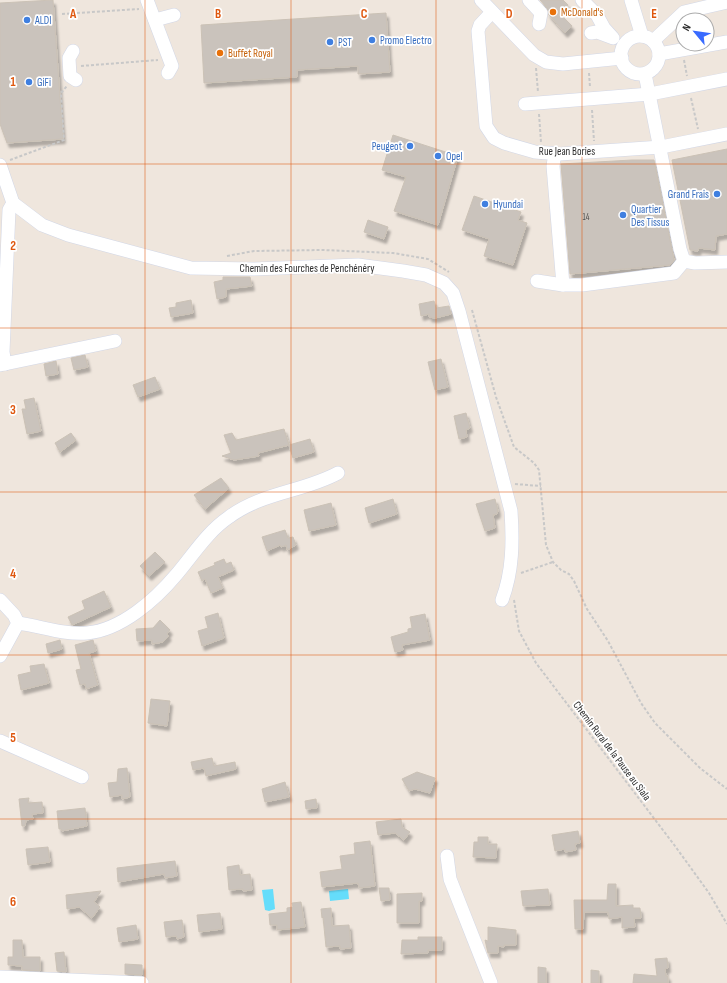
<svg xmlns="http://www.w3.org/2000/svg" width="727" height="983" font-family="'Sofia Sans Condensed',sans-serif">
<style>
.water{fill:#65ddfb}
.building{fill:#cac3bc;stroke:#cbc2b6;filter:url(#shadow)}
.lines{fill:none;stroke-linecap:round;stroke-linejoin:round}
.minor-casing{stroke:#d2d7e6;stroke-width:14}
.path{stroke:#c8c8c8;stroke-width:2;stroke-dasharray:3 2;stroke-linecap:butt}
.minor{stroke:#fff;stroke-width:13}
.grid{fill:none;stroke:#df570e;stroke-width:1;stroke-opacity:0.55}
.food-dot{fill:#e8710a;stroke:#fff;stroke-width:1.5}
.shop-dot{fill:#3f7fe0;stroke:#fff;stroke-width:1.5}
.labels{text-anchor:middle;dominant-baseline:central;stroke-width:3.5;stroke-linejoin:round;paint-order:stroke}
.number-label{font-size:9px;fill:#545250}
.food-label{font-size:11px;fill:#c56008;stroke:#fff;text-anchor:start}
.shop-label{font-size:11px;fill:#366cbe;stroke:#fff;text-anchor:start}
.street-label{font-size:11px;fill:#2c2c2c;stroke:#fff}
.grid-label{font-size:13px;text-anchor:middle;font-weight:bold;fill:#df570e;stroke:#fff;stroke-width:3.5;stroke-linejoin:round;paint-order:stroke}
</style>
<defs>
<filter id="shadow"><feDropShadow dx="2.5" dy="4.5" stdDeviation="1" flood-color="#0004"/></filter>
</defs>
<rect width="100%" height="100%" fill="#efe6dd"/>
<g class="water">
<polygon points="273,889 275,909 269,911 265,910 262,890"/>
<polygon points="348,889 349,899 330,901 329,891"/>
</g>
<g class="building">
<polygon points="53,0 63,139 7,143 0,124 0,3"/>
<polygon points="540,0 563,0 568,5 559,13 572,26 565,33 549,15 547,8"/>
<polygon points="386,13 390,72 358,74 358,66 297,70 297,77 204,83 201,25"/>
<polygon points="393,135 458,156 438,225 394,211 406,177 382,170"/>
<polygon points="727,149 727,234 716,236 715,250 699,248 698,251 690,250 672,160"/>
<polygon points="632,160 654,160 674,260 670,265 570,274 561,164"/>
<polygon points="474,196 521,212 518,220 527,223 513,265 484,256 489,239 462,230"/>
<polygon points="368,220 388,227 384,239 364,232"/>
<polygon points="223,277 250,277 252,286 226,289 226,297 217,299 214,282 223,280"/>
<polygon points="191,300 193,313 171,317 169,308 176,307 176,303"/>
<polygon points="434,301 436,308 449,306 451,314 435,318 429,317 429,314 421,316 419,304"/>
<polygon points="85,355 88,367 74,370 71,358"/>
<polygon points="441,359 448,387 435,390 428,362"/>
<polygon points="56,361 58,374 46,376 44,364"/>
<polygon points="155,377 160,389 138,397 133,385"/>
<polygon points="34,398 41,431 27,434 22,409 26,409 24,400"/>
<polygon points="466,413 470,428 466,430 467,437 459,439 454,416"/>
<polygon points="284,429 289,445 258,453 259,456 234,460 222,456 231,453 224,435 232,433 236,440"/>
<polygon points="71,433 76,440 60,452 55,443"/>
<polygon points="310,439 314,452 293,458 289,445"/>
<polygon points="221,478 229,488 205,509 194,495"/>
<polygon points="393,499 397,514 369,523 365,508"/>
<polygon points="495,499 498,511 497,514 493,515 495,528 485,531 476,504"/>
<polygon points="331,503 336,525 309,531 304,510"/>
<polygon points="285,530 288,538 293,537 296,545 287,550 286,545 281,547 280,545 267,551 262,537"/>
<polygon points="155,552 165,562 149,576 140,566"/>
<polygon points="224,559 226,564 231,562 234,570 218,577 223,588 211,593 205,579 202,581 198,572 215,565 214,563"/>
<polygon points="104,591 111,607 72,625 68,617 85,609 82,601"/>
<polygon points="218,613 224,638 202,646 198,631 208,628 205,617"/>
<polygon points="425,614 430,640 402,645 403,650 395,652 391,637 408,632 408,629 412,628 410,617"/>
<polygon points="160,620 170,630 167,634 169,636 163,642 152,644 152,640 137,641 136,629 153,628"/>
<polygon points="60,640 62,649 48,653 46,644"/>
<polygon points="93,640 96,651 89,653 98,685 86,689 85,684 80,685 76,670 81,669 75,645"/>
<polygon points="44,664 49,683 21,690 18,675 31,672 30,666"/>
<polygon points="151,699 170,701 167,726 148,723"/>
<polygon points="212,758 214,766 235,762 236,769 206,776 204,768 193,770 191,762"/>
<polygon points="127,768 130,797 122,799 122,795 110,797 108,783 117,782 118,769"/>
<polygon points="417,772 435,778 430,793 415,789 409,791 402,779"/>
<polygon points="285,782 289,797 265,802 262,789"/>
<polygon points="29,798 28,803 42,802 43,813 32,814 33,819 26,820 25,826 22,826 19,799"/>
<polygon points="316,799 317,808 306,809 305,801"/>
<polygon points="85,808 87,826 62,831 61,829 59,829 57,811"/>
<polygon points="401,819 402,827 410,832 404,840 395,833 378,835 376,822"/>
<polygon points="578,831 580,843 575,844 576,850 565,852 565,849 555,851 552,835"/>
<polygon points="478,837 488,837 488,844 497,844 496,858 473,857 474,842 478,842"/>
<polygon points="370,841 375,886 359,888 358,883 322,887 320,872 342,869 340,856 355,854 354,843"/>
<polygon points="48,847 50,862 28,865 26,849"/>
<polygon points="175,861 177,876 165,878 164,874 118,882 117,868"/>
<polygon points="239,865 240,875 250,874 252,890 243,891 243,889 229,890 227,867"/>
<polygon points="608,884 616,884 616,906 633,905 633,908 640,908 641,918 634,918 635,927 622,928 622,917 609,919 608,912 584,912 583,929 575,929 574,900 607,900"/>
<polygon points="379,888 389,888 390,900 381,901"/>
<polygon points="548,889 550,905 523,906 521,891"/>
<polygon points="101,891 94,902 100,907 92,918 79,907 67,909 66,895"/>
<polygon points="422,893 422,901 419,901 419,923 397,923 397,894"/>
<polygon points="301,902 305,927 277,930 277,925 270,925 269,914 287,912 287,908 293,907 292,903"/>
<polygon points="331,908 332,926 349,925 351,948 340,949 340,946 326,947 323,917 322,918 321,909"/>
<polygon points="220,913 222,929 199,932 197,915"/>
<polygon points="182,920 184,937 177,939 176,936 166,937 164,922"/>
<polygon points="136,925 138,939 119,942 117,928"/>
<polygon points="488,927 516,930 516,945 504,945 504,947 498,946 498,953 488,953 485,940 488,941"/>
<polygon points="418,937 442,937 442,950 428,950 428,953 401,954 402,940 418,940"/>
<polygon points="13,940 22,940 23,957 40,957 40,971 22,970 22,966 8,965 8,957 13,957"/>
<polygon points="64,952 66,972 57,971 55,953"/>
<polygon points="667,958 668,968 665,969 666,976 668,976 668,983 633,983 634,974 657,976 655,959"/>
<polygon points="125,964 142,965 142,975 125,974"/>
<polygon points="538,967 546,968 546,983 538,983"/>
<polygon points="591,970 599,971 599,983 591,983"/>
</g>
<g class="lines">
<defs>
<g id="minor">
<polyline points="147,0 172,66 168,73"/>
<polyline points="481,0 534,55 546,62 563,64 622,58"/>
<polyline points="529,0 541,13 539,24"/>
<polyline points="582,0 597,15 604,28 613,38 597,32 591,33"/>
<polyline points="631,0 642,36"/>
<polyline points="492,12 480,25 478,31 486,126 494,138 504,143 535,152 560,154 661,147 727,134"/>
<polyline points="155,20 174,15"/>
<circle cx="640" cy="55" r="19"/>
<polyline points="653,41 684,12 727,2"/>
<polyline points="73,51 69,58 70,76 76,80"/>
<polyline points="659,54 727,42"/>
<polyline points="645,74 680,249 684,261"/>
<polyline points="525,104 650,94 727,79"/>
<polyline points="555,153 553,166 563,285"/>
<path d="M0,165L13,203L42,225L68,235L191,268L253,269L358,265L403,271L426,275L444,283L453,293L459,311L511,511C513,541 513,571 502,600"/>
<polyline points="684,261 695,263 727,262"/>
<polyline points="537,281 563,285 582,285 674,273 684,261"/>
<polyline points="5,364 3,352 9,210 13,203"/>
<polyline points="0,365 115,341"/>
<polyline points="0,600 14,615 18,623"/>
<path d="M18,623C40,626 64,635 87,633C121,630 155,600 176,575C193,555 207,532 229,517C263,492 303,492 338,473"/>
<polyline points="0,656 18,623"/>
<polyline points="0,741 82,777"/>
<polyline points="447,856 450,879 491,983"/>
<polyline points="0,977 142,983"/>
</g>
</defs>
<use href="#minor" class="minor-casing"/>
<g class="path">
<polyline points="62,14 139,9"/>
<polyline points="684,60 687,76"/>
<polyline points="81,66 158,60"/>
<polyline points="536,68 538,92"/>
<polyline points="589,73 590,87"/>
<polyline points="691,98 698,129"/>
<polyline points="592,110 594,141"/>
<polyline points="539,114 541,142"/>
<polyline points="10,160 64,140 61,93 67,86"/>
<polyline points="227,256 254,251 323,250 393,253 428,259 449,272"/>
<polyline points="472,310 496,397 514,447 534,463 539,470 546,545 553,562 561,570 569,574 574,581 587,609 608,641 641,703 655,723 700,768 727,789"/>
<polyline points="515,484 541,486"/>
<polyline points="521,573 553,562"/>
<polyline points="514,600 519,631 536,663 675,846 709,893 727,924"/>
</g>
<use href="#minor" class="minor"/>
</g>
<path class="grid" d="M145,0V983M291,0V983M436,0V983M582,0V983M0,164H727M0,328H727M0,492H727M0,655H727M0,819H727"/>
<g class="food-dot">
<circle cx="553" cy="12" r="4"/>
<circle cx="220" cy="53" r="4"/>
</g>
<g class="shop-dot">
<circle cx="27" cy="20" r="4"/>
<circle cx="372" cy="40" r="4"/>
<circle cx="330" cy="42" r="4"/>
<circle cx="29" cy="82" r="4"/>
<circle cx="410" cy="146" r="4"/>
<circle cx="438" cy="156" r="4"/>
<circle cx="717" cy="194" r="4"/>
<circle cx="485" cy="204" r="4"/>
<circle cx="623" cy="215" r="4"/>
</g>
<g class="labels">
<g class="number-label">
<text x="586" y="217">14</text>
</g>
<g class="food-label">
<text x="561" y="12">McDonald's</text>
<text x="228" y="53">Buffet Royal</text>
</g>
<g class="shop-label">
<text x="35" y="20">ALDI</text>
<text x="380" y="40">Promo Electro</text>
<text x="338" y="42">PST</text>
<text x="37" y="82">GiFi</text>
<text x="402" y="146" text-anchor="end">Peugeot</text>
<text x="446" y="156">Opel</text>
<text x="709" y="194" text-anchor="end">Grand Frais</text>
<text x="493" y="204">Hyundai</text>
<text x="631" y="209">Quartier<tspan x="631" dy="13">Des Tissus</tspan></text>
</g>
<g class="street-label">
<text x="567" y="151">Rue Jean Bories</text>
<text x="307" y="268">Chemin des Fourches de Penchénéry</text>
<text transform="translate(612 751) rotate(53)">Chemin Rural de la Pause au Siala</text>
</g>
</g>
<g class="grid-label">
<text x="73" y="18">A</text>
<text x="218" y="18">B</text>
<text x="364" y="18">C</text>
<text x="509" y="18">D</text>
<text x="654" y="18">E</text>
<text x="13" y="86">1</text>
<text x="13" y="250">2</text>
<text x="13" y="414">3</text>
<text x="13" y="578">4</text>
<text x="13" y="742">5</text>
<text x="13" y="906">6</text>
</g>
<g transform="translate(695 32) rotate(299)"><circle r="19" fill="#ffffff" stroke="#ababab"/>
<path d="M0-3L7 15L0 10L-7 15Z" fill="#396bff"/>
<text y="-6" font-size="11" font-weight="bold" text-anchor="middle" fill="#2c2c2c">N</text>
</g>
</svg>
